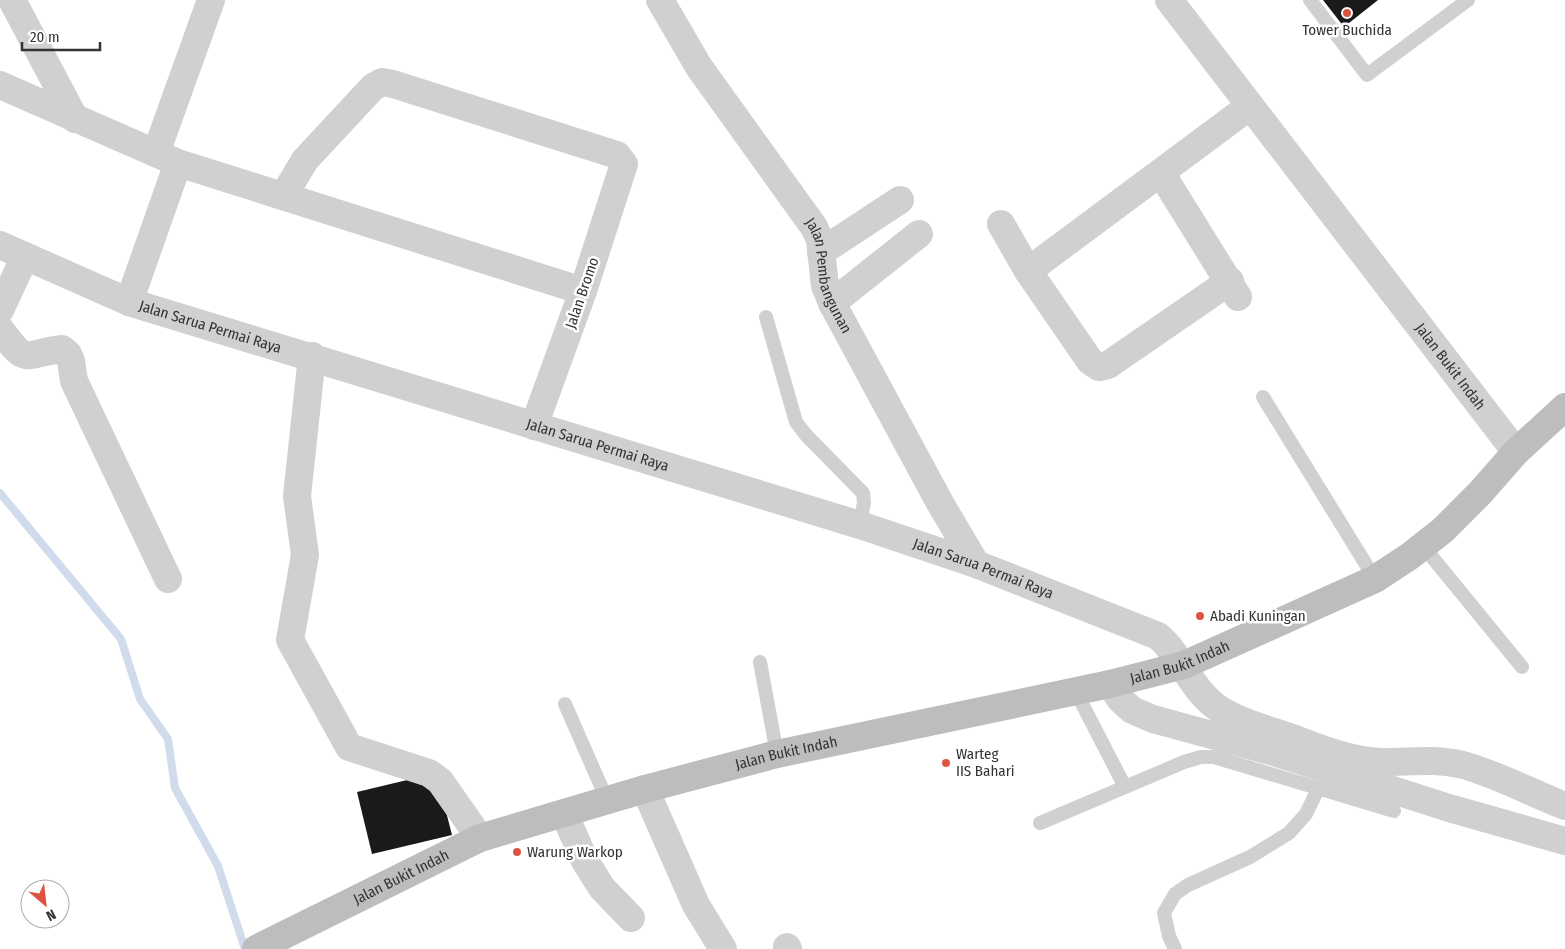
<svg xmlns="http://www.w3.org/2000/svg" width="1565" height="949" font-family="'Fira Sans Condensed',sans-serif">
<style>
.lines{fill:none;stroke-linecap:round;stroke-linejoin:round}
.stream{stroke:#d0dcec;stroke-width:8}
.building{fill:#1a1a1a}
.service{stroke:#d0d0d0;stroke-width:14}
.minor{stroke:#d0d0d0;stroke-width:28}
.secondary{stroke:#bdbdbd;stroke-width:28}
.poi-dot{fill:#dd5442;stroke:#fff;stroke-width:2}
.labels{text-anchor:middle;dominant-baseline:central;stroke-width:5;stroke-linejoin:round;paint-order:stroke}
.poi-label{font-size:15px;fill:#333;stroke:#fff;text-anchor:start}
.street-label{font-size:15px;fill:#333;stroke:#fff}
</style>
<rect width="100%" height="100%" fill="#fff"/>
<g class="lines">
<polyline class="stream" points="0,493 121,639 140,699 168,739 175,788 218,866 245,949"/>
</g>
<g class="building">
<polygon points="1323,0 1378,0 1344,27"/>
<polygon points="424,776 441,792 452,835 372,854 357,792"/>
</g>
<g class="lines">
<g class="service">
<polyline points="1310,0 1367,75 1468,0"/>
<polyline points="766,317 796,422 806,435 863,493 864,502 860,525"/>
<polyline points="1263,397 1375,579"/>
<polyline points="1423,546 1522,667"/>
<polyline points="760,662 777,754"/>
<polyline points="1075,690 1125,787"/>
<polyline points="565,704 607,800"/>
<polyline points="1040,823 1184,762 1201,757 1214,757 1394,811"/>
<polyline points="1175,949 1169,936 1164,913 1175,894 1188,885 1250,857 1289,833 1306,814 1319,787"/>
</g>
<g class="minor">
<polyline points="12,0 75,119"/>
<path id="s1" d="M660,0L699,67L814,227L820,240L825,286L832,303L940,503L976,564"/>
<path id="s2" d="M1169,0L1516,452"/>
<polyline points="0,85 178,163 583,291"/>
<polyline points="156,153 211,0"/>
<polyline points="1161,173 1238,297"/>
<polyline points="284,195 305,160 373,87 382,82 393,84 617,155 624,164 583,291 534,426"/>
<polyline points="1001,224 1028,271 1090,361 1099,367 1108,365 1230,281"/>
<path id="s3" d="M0,245L129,302L860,525L976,564L1158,636C1184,658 1192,693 1221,710C1244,724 1270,730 1295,739C1324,750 1352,761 1383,762C1410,762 1436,758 1463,765C1496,774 1532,793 1565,806"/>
<polyline points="821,252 900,200"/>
<polyline points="1028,271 1250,106"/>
<polyline points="129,302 178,163"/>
<polyline points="832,303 919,234"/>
<polyline points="0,310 25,256"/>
<path d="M0,329C28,367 22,354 62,349L68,354L71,361L74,381L168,579"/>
<polyline points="312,356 297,496 305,555 290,640 349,747 429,773 440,781 480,838"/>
<polyline points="1110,684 1121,700 1132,710 1153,719 1274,752 1449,808 1565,841"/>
<polyline points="645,789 696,905 723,949"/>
<polyline points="564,813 585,861 602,888 631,918"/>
<polyline points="787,947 788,949"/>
</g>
<path class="secondary" id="s4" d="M256,949L480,838L645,789L777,754L1110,684L1184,665L1375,579L1410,556L1443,530L1480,493L1516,452L1565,407"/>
</g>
<g class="poi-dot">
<circle cx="1347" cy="13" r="5"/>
<circle cx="1200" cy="616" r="5"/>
<circle cx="946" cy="763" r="5"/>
<circle cx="517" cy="852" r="5"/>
</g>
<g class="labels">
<g class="poi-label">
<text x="1347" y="30" text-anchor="middle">Tower Buchida</text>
<text x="1210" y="616">Abadi Kuningan</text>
<text x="956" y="754">Warteg<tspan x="956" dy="17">IIS Bahari</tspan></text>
<text x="527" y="852">Warung Warkop</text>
</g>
<g class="street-label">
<text stroke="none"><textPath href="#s1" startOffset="326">Jalan Pembangunan</textPath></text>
<text transform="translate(582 293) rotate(-71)">Jalan Bromo</text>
<text stroke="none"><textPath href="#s3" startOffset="226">Jalan Sarua Permai Raya</textPath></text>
<text stroke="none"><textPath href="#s2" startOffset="462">Jalan Bukit Indah</textPath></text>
<text stroke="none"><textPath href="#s3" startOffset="631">Jalan Sarua Permai Raya</textPath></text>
<text stroke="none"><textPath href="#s3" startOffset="1036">Jalan Sarua Permai Raya</textPath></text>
<text stroke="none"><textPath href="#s4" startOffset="972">Jalan Bukit Indah</textPath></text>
<text stroke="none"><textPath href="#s4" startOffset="568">Jalan Bukit Indah</textPath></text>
<text stroke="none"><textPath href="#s4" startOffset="162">Jalan Bukit Indah</textPath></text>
</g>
</g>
<g transform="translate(45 904) rotate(152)"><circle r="24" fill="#ffffff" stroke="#adadad"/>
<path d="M0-4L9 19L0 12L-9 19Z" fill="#dd5442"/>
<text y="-8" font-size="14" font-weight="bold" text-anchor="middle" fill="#333333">N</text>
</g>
<path d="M22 42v8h78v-8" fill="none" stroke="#333333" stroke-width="2.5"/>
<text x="30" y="42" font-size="15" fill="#333333" stroke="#ffffff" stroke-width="4" paint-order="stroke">20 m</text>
</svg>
